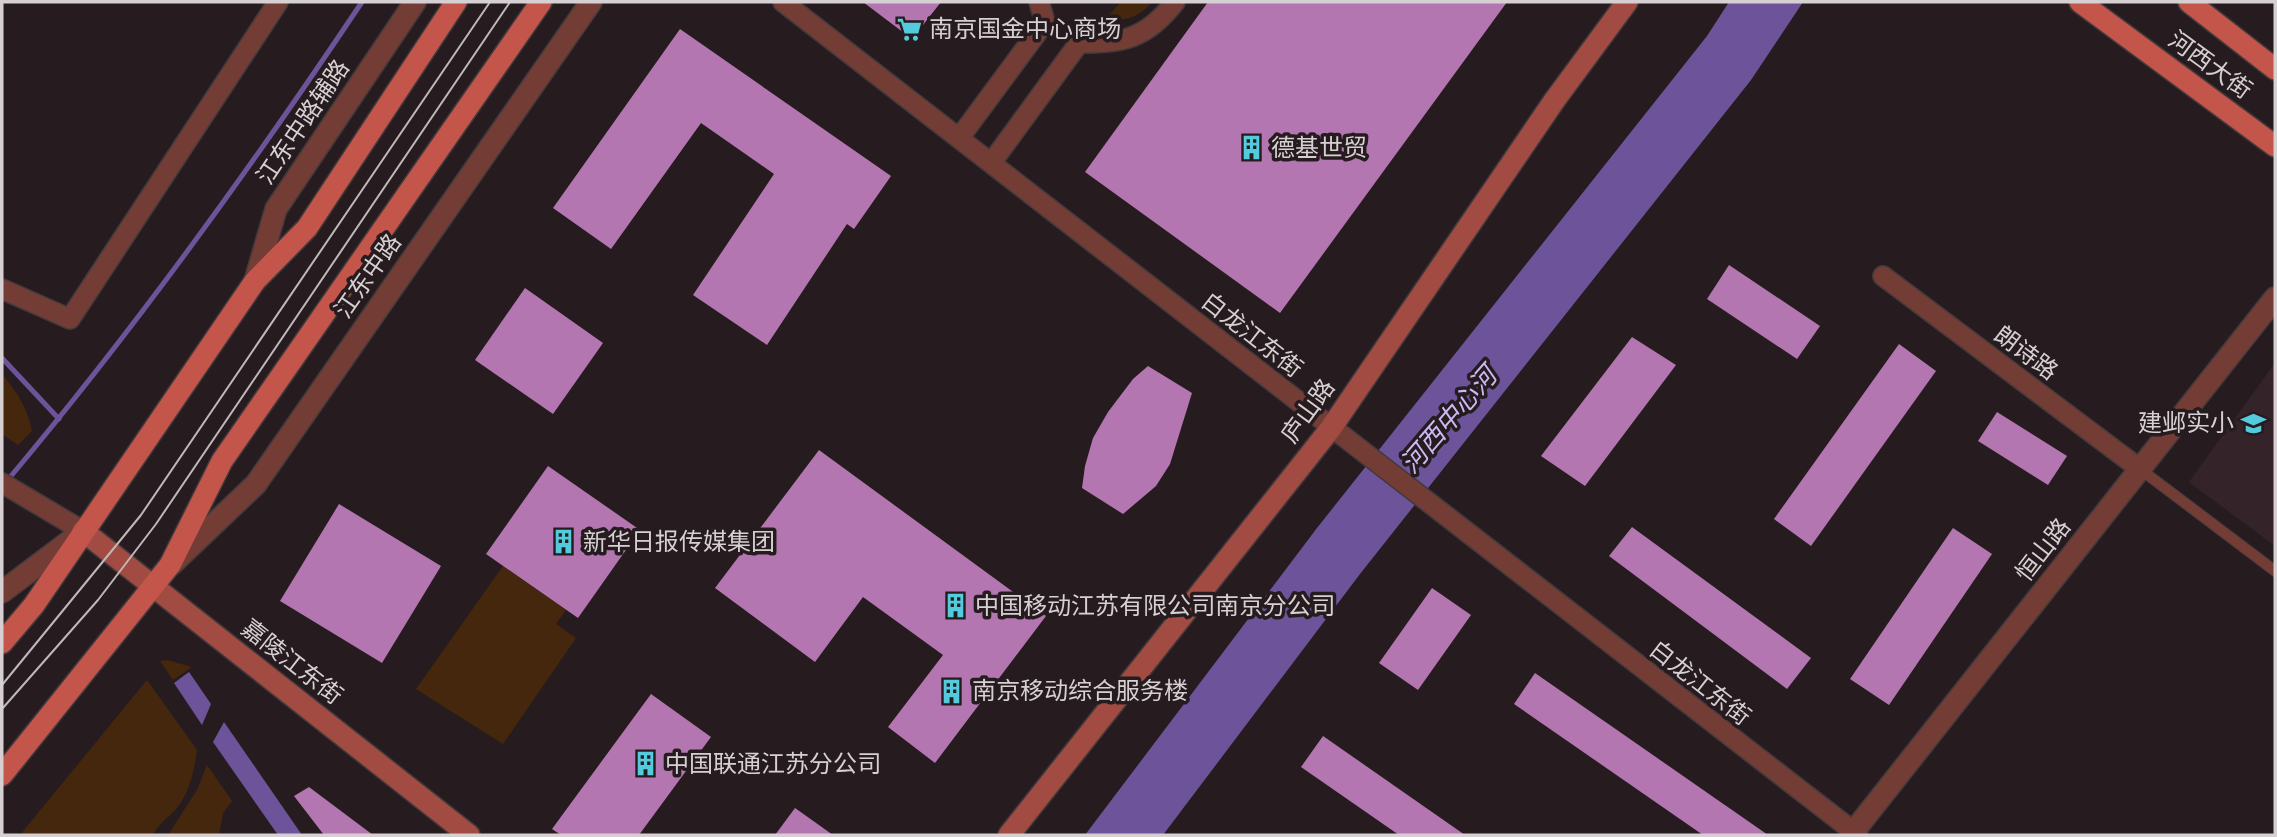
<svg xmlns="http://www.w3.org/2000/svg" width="2277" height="837" font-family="'Nunito Sans','Noto Sans SC',sans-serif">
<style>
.built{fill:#342429}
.green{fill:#45270e}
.water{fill:#6d549a}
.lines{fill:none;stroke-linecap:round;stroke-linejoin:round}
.stream{stroke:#6d549a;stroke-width:5}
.building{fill:#b476b0}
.service-casing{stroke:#42393c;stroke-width:12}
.minor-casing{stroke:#42393c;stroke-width:22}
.tertiary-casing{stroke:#42393c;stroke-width:24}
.secondary-casing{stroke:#42393c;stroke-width:24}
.primary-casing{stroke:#42393c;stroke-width:24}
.service{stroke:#733d36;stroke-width:10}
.minor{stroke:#733d36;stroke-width:19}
.tertiary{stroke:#733d36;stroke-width:21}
.secondary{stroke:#a14b42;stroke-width:21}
.primary{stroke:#c4554a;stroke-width:21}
.tram{stroke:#bfb8ba;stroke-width:2}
.labels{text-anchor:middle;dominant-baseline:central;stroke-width:7;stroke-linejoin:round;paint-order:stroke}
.poi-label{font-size:24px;fill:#d7d0d2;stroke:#261c1f;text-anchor:start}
.street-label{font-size:24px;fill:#d7d0d2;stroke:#261c1f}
.water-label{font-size:26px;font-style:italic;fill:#ccb9f4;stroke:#261c1f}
</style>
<rect width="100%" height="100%" fill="#261c1f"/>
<polygon class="built" points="2275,363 2275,546 2189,482"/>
<g class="green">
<path d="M1121,2H1149L1151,3C1140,16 1123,24 1107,17Z"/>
<path d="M2,374C17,392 27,407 32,431L18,445L2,434Z"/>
<polygon points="503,566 566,610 556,624 576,638 503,744 416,689"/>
<polygon points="167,660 192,667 173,680 160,661"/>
<path d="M147,680L197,750C194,770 190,793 176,809C167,819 159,823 153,835H20Z"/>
<polygon points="207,765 232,801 223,813 219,835 168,835 197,790"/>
</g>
<g class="water">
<polygon points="1729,2 1803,2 1751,80 1360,574 1163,835 1085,835 1317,528 1707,36"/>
<polygon points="189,672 211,704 202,725 174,683"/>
<polygon points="224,722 302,835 278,835 213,742"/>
</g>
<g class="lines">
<g class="stream">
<polyline points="2,358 59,419"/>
<path d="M6,482C135,329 251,168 362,2"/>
</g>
</g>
<g class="building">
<polygon points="863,2 941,2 912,39"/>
<polygon points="1208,2 1507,2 1280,313 1085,172"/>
<polygon points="680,29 891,176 854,229 847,224 767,345 693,295 774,174 701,123 611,249 553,208"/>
<polygon points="1729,265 1820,326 1797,359 1707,299"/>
<polygon points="525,288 603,343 553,414 475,360"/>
<polygon points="1632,337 1676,365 1585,486 1541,456"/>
<polygon points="1899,344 1936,371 1811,546 1774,519"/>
<polygon points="1148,366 1192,393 1170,464 1156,486 1123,514 1082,488 1085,466 1093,438 1108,412 1133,379"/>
<polygon points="1997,412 2067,456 2048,485 1978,441"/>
<polygon points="819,450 1046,616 935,763 888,727 943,655 863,597 815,662 715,588"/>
<polygon points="548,466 640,530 578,618 486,554"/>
<polygon points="339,504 441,566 382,663 280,601"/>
<polygon points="1632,527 1811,658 1787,689 1609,556"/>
<polygon points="1953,528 1992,554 1889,705 1850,679"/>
<polygon points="1432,588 1471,615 1418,690 1379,663"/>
<polygon points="1535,673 1768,835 1703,835 1514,704"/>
<polygon points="651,694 711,737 639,835 561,835 552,829"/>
<polygon points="1323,736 1465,835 1399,835 1301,767"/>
<polygon points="309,787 373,835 324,835 294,796"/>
<polygon points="795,808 833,835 775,835"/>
</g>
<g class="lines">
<defs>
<polyline id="service" points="2140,469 2275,571"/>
<g id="minor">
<polyline points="783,2 1858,835"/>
<polyline points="960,137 1045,22 1039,2"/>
<path d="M992,162L1079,43C1124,43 1146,39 1175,2"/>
<polyline points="1883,276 2140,469"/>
<polyline points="2,289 70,319 278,2"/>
<polyline points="2,483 83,531"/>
</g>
<g id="tertiary">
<polyline points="255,281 276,209 415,2"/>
<polyline points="172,564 256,484 591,2"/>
<polyline points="2,592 83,531"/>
<polyline points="1851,835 2275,298"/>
</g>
<g id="secondary">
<polyline points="83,531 469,835"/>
<polyline points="1009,835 1331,428 1554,101 1627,2"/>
</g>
<g id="primary">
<polyline points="2080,2 2275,146"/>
<polyline points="2189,2 2275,69"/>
<polyline points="2,643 34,605 255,281 307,228 456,2"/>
<polyline points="2,775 170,565 222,461 541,2"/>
</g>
</defs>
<use href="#service" class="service-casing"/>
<use href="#minor" class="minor-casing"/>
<use href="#tertiary" class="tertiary-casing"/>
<use href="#secondary" class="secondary-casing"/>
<use href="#primary" class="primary-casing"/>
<use href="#service" class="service"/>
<use href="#minor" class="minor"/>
<use href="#tertiary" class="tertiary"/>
<use href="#secondary" class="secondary"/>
<use href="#primary" class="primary"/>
<g class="tram">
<polyline points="2,685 141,515 490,2"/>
<polyline points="2,709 98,600 156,524 510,2"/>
</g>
</g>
<defs>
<symbol id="supermarket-bare" viewBox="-9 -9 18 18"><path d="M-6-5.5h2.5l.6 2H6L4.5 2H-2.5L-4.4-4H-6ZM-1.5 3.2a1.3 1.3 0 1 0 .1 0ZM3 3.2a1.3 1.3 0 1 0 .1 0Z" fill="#54cadd" stroke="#261c1f" stroke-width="2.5" paint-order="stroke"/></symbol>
<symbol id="building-bare" viewBox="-9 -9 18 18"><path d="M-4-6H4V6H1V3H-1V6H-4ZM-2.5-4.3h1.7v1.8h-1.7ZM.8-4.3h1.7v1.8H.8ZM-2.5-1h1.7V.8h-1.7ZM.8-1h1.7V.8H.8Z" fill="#54cadd" stroke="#261c1f" stroke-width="2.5" paint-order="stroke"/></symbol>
<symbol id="school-bare" viewBox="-9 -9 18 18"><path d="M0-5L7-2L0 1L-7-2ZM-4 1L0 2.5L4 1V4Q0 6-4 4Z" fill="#54cadd" stroke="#261c1f" stroke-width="2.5" paint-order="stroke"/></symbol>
</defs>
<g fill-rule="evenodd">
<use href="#supermarket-bare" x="892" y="12" width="35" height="35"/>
<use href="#building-bare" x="1234" y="130" width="35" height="35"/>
<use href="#school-bare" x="2236" y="406" width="35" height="35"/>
<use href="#building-bare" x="546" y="524" width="35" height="35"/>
<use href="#building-bare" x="938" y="588" width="35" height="35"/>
<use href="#building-bare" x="934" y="674" width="35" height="35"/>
<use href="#building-bare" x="628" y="746" width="35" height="35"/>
</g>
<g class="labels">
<g class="poi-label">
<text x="929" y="29">南京国金中心商场</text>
<text x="1271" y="148">德基世贸</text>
<text x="2234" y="423" text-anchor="end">建邺实小</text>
<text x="583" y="542">新华日报传媒集团</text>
<text x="975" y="606">中国移动江苏有限公司南京分公司</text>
<text x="972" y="691">南京移动综合服务楼</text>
<text x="665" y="764">中国联通江苏分公司</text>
</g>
<g class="street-label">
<text transform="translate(2210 65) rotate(36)">河西大街</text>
<text transform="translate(303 122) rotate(-56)">江东中路辅路</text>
<text transform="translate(368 276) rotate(-55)">江东中路</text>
<text transform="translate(1252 335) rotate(38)">白龙江东街</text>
<text transform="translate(2026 353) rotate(37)">朗诗路</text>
<text transform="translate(1308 411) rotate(-54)">庐山路</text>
<text transform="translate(2043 550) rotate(-52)">恒山路</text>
<text transform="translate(292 662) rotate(38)">嘉陵江东街</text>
<text transform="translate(1700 683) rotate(38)">白龙江东街</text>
</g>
<g class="water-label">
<text transform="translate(1449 420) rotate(-49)">河西中心河</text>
</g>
</g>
<rect width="2277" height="837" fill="none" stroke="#d7d0d2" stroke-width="7"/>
</svg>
